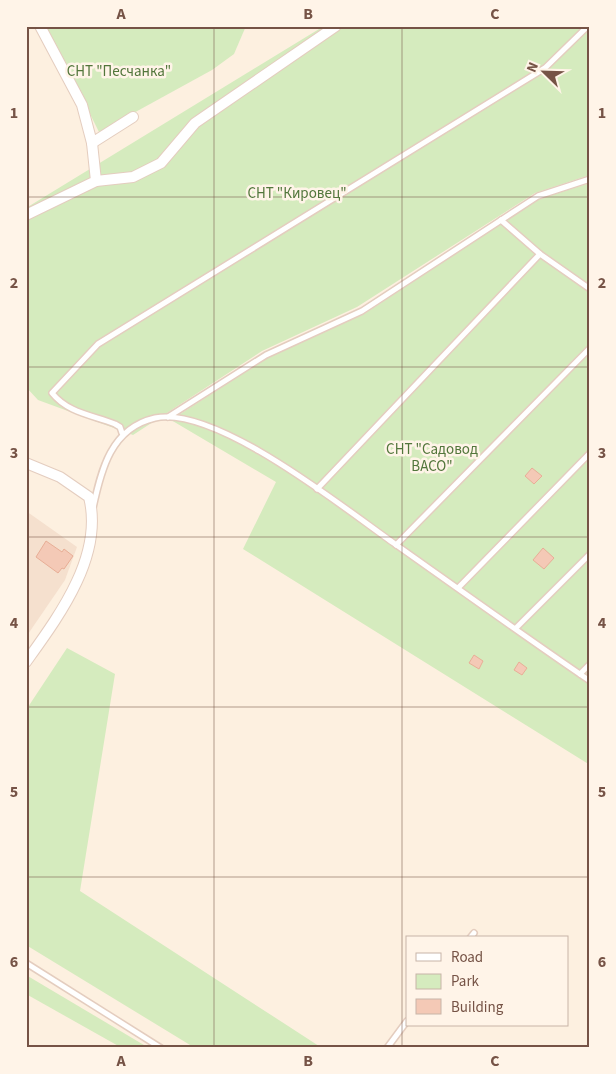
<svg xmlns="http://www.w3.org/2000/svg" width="616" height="1074" font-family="'Source Sans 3',sans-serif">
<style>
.residential{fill:#f5e0ce}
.green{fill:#d5ebbe}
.building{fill:#f4c9b6;stroke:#e8ae96}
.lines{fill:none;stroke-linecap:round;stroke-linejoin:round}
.lane-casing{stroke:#e4cdbf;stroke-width:8}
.street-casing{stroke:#e4cdbf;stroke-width:12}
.lane{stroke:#fff;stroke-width:5}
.street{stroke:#fff;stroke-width:10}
.grid{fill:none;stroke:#765346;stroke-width:1;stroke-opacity:0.55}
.labels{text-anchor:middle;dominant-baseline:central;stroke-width:5;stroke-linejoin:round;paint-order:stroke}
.park-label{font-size:15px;fill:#52763b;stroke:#fff4e8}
.neatline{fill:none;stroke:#765346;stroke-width:2}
.grid-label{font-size:16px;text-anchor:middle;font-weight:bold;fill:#765346}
</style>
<rect width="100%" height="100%" fill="#fdf0e0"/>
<polygon class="residential" points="26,511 77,547 65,580 26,637"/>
<g class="green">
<polygon points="46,26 246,26 234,54 212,70 99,132"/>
<polygon points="324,26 590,26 590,175 535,193 357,307 262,351 133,435 38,400 26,387 26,208"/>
<polygon points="590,183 590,765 243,549 276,482 171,420 267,358 364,314 539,199"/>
<polygon points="67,648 115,674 80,891 322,1048 195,1048 26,945 26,710"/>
<polygon points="26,975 149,1048 122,1048 26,994"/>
</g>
<g class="building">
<polygon points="532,468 542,476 534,484 525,476"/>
<polygon points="46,541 62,552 64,549 73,556 64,569 62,568 58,573 36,557"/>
<polygon points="543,548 554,558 544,569 533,560"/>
<polygon points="474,655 483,661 479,669 469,663"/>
<polygon points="519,662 527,668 522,675 514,670"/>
</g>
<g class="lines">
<defs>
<g id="lane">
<polyline points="501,220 540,254 590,289"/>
<polyline points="168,417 266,355 362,311 538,196 590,179"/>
<path d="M122,433L120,427L115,424C92,415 68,413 52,393L98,344L545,68L588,26"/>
<polyline points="317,489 540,254"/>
<path d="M93,508C101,470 111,428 155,418C216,405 345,509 395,544C460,590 524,636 590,681"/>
<polyline points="396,545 590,348"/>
<polyline points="459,587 590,453"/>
<polyline points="516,628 590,554"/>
<polyline points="580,674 590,664"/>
<polyline points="470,938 474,933"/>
<polyline points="26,963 161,1048"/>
<polyline points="387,1048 407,1021"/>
</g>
<g id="street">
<polyline points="92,143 133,117"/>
<polyline points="96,181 133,177 161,163 195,123 336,26"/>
<polyline points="26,215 96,181 92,143 82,105 40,26"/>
<path d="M26,463L60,477L89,497C104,556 59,616 26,662"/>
</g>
</defs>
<use href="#lane" class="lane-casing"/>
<use href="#street" class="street-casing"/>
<use href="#lane" class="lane"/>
<use href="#street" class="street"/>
</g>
<path class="grid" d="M214,26V1048M402,26V1048M26,197H590M26,367H590M26,537H590M26,707H590M26,877H590"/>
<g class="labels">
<g class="park-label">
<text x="119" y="71">СНТ "Песчанка"</text>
<text x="297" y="193">СНТ "Кировец"</text>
<text x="432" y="449">СНТ "Садовод<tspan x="432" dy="17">ВАСО"</tspan></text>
</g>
</g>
<rect width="616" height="1074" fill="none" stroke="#fff4e8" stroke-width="55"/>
<rect x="406" y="936" width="162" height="90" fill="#fff4e8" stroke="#c8b4a7"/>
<rect x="416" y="953" width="25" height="8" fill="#ffffff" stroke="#c8b4a7"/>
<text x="451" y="962" font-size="15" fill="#765346">Road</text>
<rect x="416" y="974" width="25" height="15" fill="#d5ebbe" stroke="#c8b4a7"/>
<text x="451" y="986" font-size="15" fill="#765346">Park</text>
<rect x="416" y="999" width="25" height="15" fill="#f4c9b6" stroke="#c8b4a7"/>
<text x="451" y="1012" font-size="15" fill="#765346">Building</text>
<g transform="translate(544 72) rotate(293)" stroke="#fff4e8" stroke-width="4" paint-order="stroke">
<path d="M0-4L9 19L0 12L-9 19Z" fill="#765346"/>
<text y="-8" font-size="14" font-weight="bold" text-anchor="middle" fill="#765346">N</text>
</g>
<rect x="28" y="28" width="560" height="1018" class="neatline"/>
<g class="grid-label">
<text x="121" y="19">A</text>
<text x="308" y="19">B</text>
<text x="495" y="19">C</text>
<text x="14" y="118">1</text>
<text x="602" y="118">1</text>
<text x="14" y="288">2</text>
<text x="602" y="288">2</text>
<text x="14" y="458">3</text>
<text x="602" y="458">3</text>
<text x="14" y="628">4</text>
<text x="602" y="628">4</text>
<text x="14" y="797">5</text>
<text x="602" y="797">5</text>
<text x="14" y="967">6</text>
<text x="602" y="967">6</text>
<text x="121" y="1066">A</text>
<text x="308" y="1066">B</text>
<text x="495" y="1066">C</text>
</g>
</svg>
